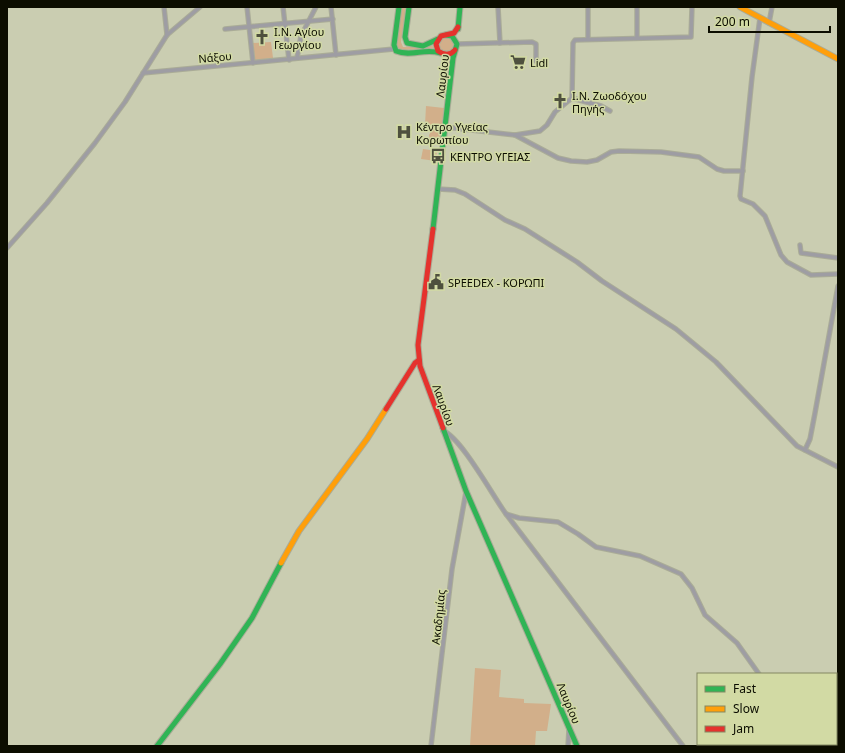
<svg xmlns="http://www.w3.org/2000/svg" width="845" height="753" font-family="'Noto Sans',sans-serif">
<style>
.green{fill:#d2af8a}
.lines{fill:none;stroke-linecap:round;stroke-linejoin:round}
.street-casing{stroke:#aaac97;stroke-width:5.5}
.fast-casing{stroke:#aaac97;stroke-width:7}
.slow-casing{stroke:#aaac97;stroke-width:7}
.jam-casing{stroke:#aaac97;stroke-width:7}
.street{stroke:#9e9da3;stroke-width:3.5}
.fast{stroke:#30b455;stroke-width:5}
.slow{stroke:#ff9f0a;stroke-width:5}
.jam{stroke:#e5322d;stroke-width:5}
.labels{text-anchor:middle;dominant-baseline:central;stroke-width:3;stroke-linejoin:round;paint-order:stroke}
.poi-label{font-size:11px;fill:#0c0d00;stroke:#d2daa4;text-anchor:start}
.street-label{font-size:11px;fill:#0c0d00;stroke:#d2daa4}
</style>
<rect width="100%" height="100%" fill="#cacdb1"/>
<g class="green">
<polygon points="401,7 406,7 401,42 403,47 433,46 434,48 403,50 398,48 395,42"/>
<circle cx="446" cy="45" r="8"/>
<polygon points="271,42 273,58 255,60 253,43"/>
<polygon points="426,106 444,108 440,141 434,142 430,140 429,135 433,128 430,125 425,125"/>
<polygon points="423,149 437,151 436,161 421,159"/>
<polygon points="475,668 501,670 499,697 524,699 524,703 551,704 547,731 536,731 535,746 470,746"/>
</g>
<g class="lines">
<defs>
<g id="street">
<polyline points="164,7 167,35"/>
<polyline points="247,7 253,63"/>
<polyline points="283,7 289,60"/>
<polyline points="331,7 336,55"/>
<polyline points="498,7 500,43"/>
<polyline points="588,7 588,39"/>
<polyline points="760,18 752,77 740,196 741,199 753,204 765,216 781,255 787,262 811,275 838,274"/>
<polyline points="769,23 772,7"/>
<polyline points="225,29 333,19"/>
<polyline points="637,38 637,7"/>
<polyline points="457,44 532,42 536,44 536,61"/>
<polyline points="297,58 301,36 316,7"/>
<polyline points="143,73 394,49"/>
<polyline points="572,98 601,106 610,111"/>
<polyline points="445,127 515,135 558,158 571,161 587,162 597,160 611,152 619,151 661,152 699,157 717,169 724,171 743,171"/>
<polyline points="515,135 540,131 547,125 555,112 572,98 573,43 575,40 691,37 692,7"/>
<polyline points="438,189 455,190 465,194 505,220 525,229 577,262 602,281 676,329 716,362 797,446 838,467"/>
<polyline points="800,245 801,253 838,258"/>
<polyline points="7,248 47,203 95,143 125,102 167,35 200,7"/>
<path d="M443,431C460,436 493,496 506,514L519,518L558,522L578,534L596,547L640,556L681,574L692,588L705,615L737,643L759,674"/>
<polyline points="805,450 810,439 815,413 838,286"/>
<polyline points="506,514 683,746"/>
<polyline points="836,726 838,726"/>
<polyline points="431,746 452,569 466,492"/>
<polyline points="568,746 569,729"/>
</g>
<g id="fast">
<path d="M399,7L394,45L396,51C411,57 425,48 440,53"/>
<polyline points="409,7 405,37 407,43 423,46 438,39"/>
<polyline points="458,29 460,7"/>
<polyline points="433,229 453,58 457,44 452,36 446,35"/>
<polyline points="443,428 466,491 577,746"/>
<polyline points="157,746 220,664 252,618 281,563"/>
</g>
<g id="slow">
<polyline points="740,7 838,59"/>
<polyline points="281,563 299,531 367,439 386,409"/>
</g>
<g id="jam">
<path d="M455,50C450,56 444,55 438,51L436,44L441,36L454,33L458,27"/>
<polyline points="433,229 418,345 420,366 443,428"/>
<polyline points="386,409 415,363 419,360"/>
</g>
</defs>
<use href="#street" class="street-casing"/>
<use href="#fast" class="fast-casing"/>
<use href="#slow" class="slow-casing"/>
<use href="#jam" class="jam-casing"/>
<use href="#street" class="street"/>
<use href="#fast" class="fast"/>
<use href="#slow" class="slow"/>
<use href="#jam" class="jam"/>
</g>
<defs>
<symbol id="church-bare" viewBox="-9 -9 18 18"><path d="M-1.2-6h2.4v3.5h3.3v2.4h-3.3V6h-2.4V-.1h-3.3v-2.4h3.3Z" fill="#4e503e" stroke="#d2daa4" stroke-width="2.5" paint-order="stroke"/></symbol>
<symbol id="supermarket-bare" viewBox="-9 -9 18 18"><path d="M-6-5.5h2.5l.6 2H6L4.5 2H-2.5L-4.4-4H-6ZM-1.5 3.2a1.3 1.3 0 1 0 .1 0ZM3 3.2a1.3 1.3 0 1 0 .1 0Z" fill="#4e503e" stroke="#d2daa4" stroke-width="2.5" paint-order="stroke"/></symbol>
<symbol id="hospital-bare" viewBox="-9 -9 18 18"><path d="M-5-5h3v3.5h4V-5h3V5h-3V1.5h-4V5h-3Z" fill="#4e503e" stroke="#d2daa4" stroke-width="2.5" paint-order="stroke"/></symbol>
<symbol id="bus-bare" viewBox="-9 -9 18 18"><path d="M-5-6H5V4H4V6H2V4H-2V6H-4V4H-5ZM-3.5-4V0h7V-4ZM-3.5 1.2v1.5H-2V1.2ZM2 1.2v1.5H3.5V1.2Z" fill="#4e503e" stroke="#d2daa4" stroke-width="2.5" paint-order="stroke"/></symbol>
<symbol id="civic-bare" viewBox="-9 -9 18 18"><path d="M-.6-6.5H3V-4.5H.6V-3L4-1V1h2V6H-6V1h2V-1L-.6-3ZM-1.2 2.5V6h2.4V2.5Z" fill="#4e503e" stroke="#d2daa4" stroke-width="2.5" paint-order="stroke"/></symbol>
</defs>
<g fill-rule="evenodd">
<use href="#church-bare" x="251" y="26" width="22" height="22"/>
<use href="#supermarket-bare" x="507" y="51" width="22" height="22"/>
<use href="#church-bare" x="549" y="90" width="22" height="22"/>
<use href="#hospital-bare" x="393" y="121" width="22" height="22"/>
<use href="#bus-bare" x="427" y="145" width="22" height="22"/>
<use href="#civic-bare" x="425" y="271" width="22" height="22"/>
</g>
<g class="labels">
<g class="poi-label">
<text x="274" y="31">Ι.Ν. Αγίου<tspan x="274" dy="13">Γεωργίου</tspan></text>
<text x="530" y="62">Lidl</text>
<text x="572" y="95">Ι.Ν. Ζωοδόχου<tspan x="572" dy="13">Πηγής</tspan></text>
<text x="416" y="126">Κέντρο Υγείας<tspan x="416" dy="13">Κορωπίου</tspan></text>
<text x="450" y="156">ΚΕΝΤΡΟ ΥΓΕΙΑΣ</text>
<text x="448" y="282">SPEEDEX - ΚΟΡΩΠΙ</text>
</g>
<g class="street-label">
<text transform="translate(215 57) rotate(-5)">Νάξου</text>
<text transform="translate(442 76) rotate(-83)">Λαυρίου</text>
<text transform="translate(444 405) rotate(70)">Λαυρίου</text>
<text transform="translate(438 617) rotate(-84)">Ακαδημίας</text>
<text transform="translate(569 703) rotate(67)">Λαυρίου</text>
</g>
</g>
<rect width="845" height="753" fill="none" stroke="#0c0d00" stroke-width="16"/>
<rect x="697" y="673" width="140" height="72" fill="#d2daa4" stroke="#838862"/>
<rect x="705" y="686" width="20" height="6" fill="#30b455" stroke="#838862"/>
<text x="733" y="693" font-size="12" fill="#0c0d00">Fast</text>
<rect x="705" y="706" width="20" height="6" fill="#ff9f0a" stroke="#838862"/>
<text x="733" y="713" font-size="12" fill="#0c0d00">Slow</text>
<rect x="705" y="726" width="20" height="6" fill="#e5322d" stroke="#838862"/>
<text x="733" y="733" font-size="12" fill="#0c0d00">Jam</text>
<path d="M709 26v6h121v-6" fill="none" stroke="#0c0d00" stroke-width="2"/>
<text x="715" y="26" font-size="12" fill="#0c0d00" stroke="#d2daa4" stroke-width="3" paint-order="stroke">200 m</text>
</svg>
